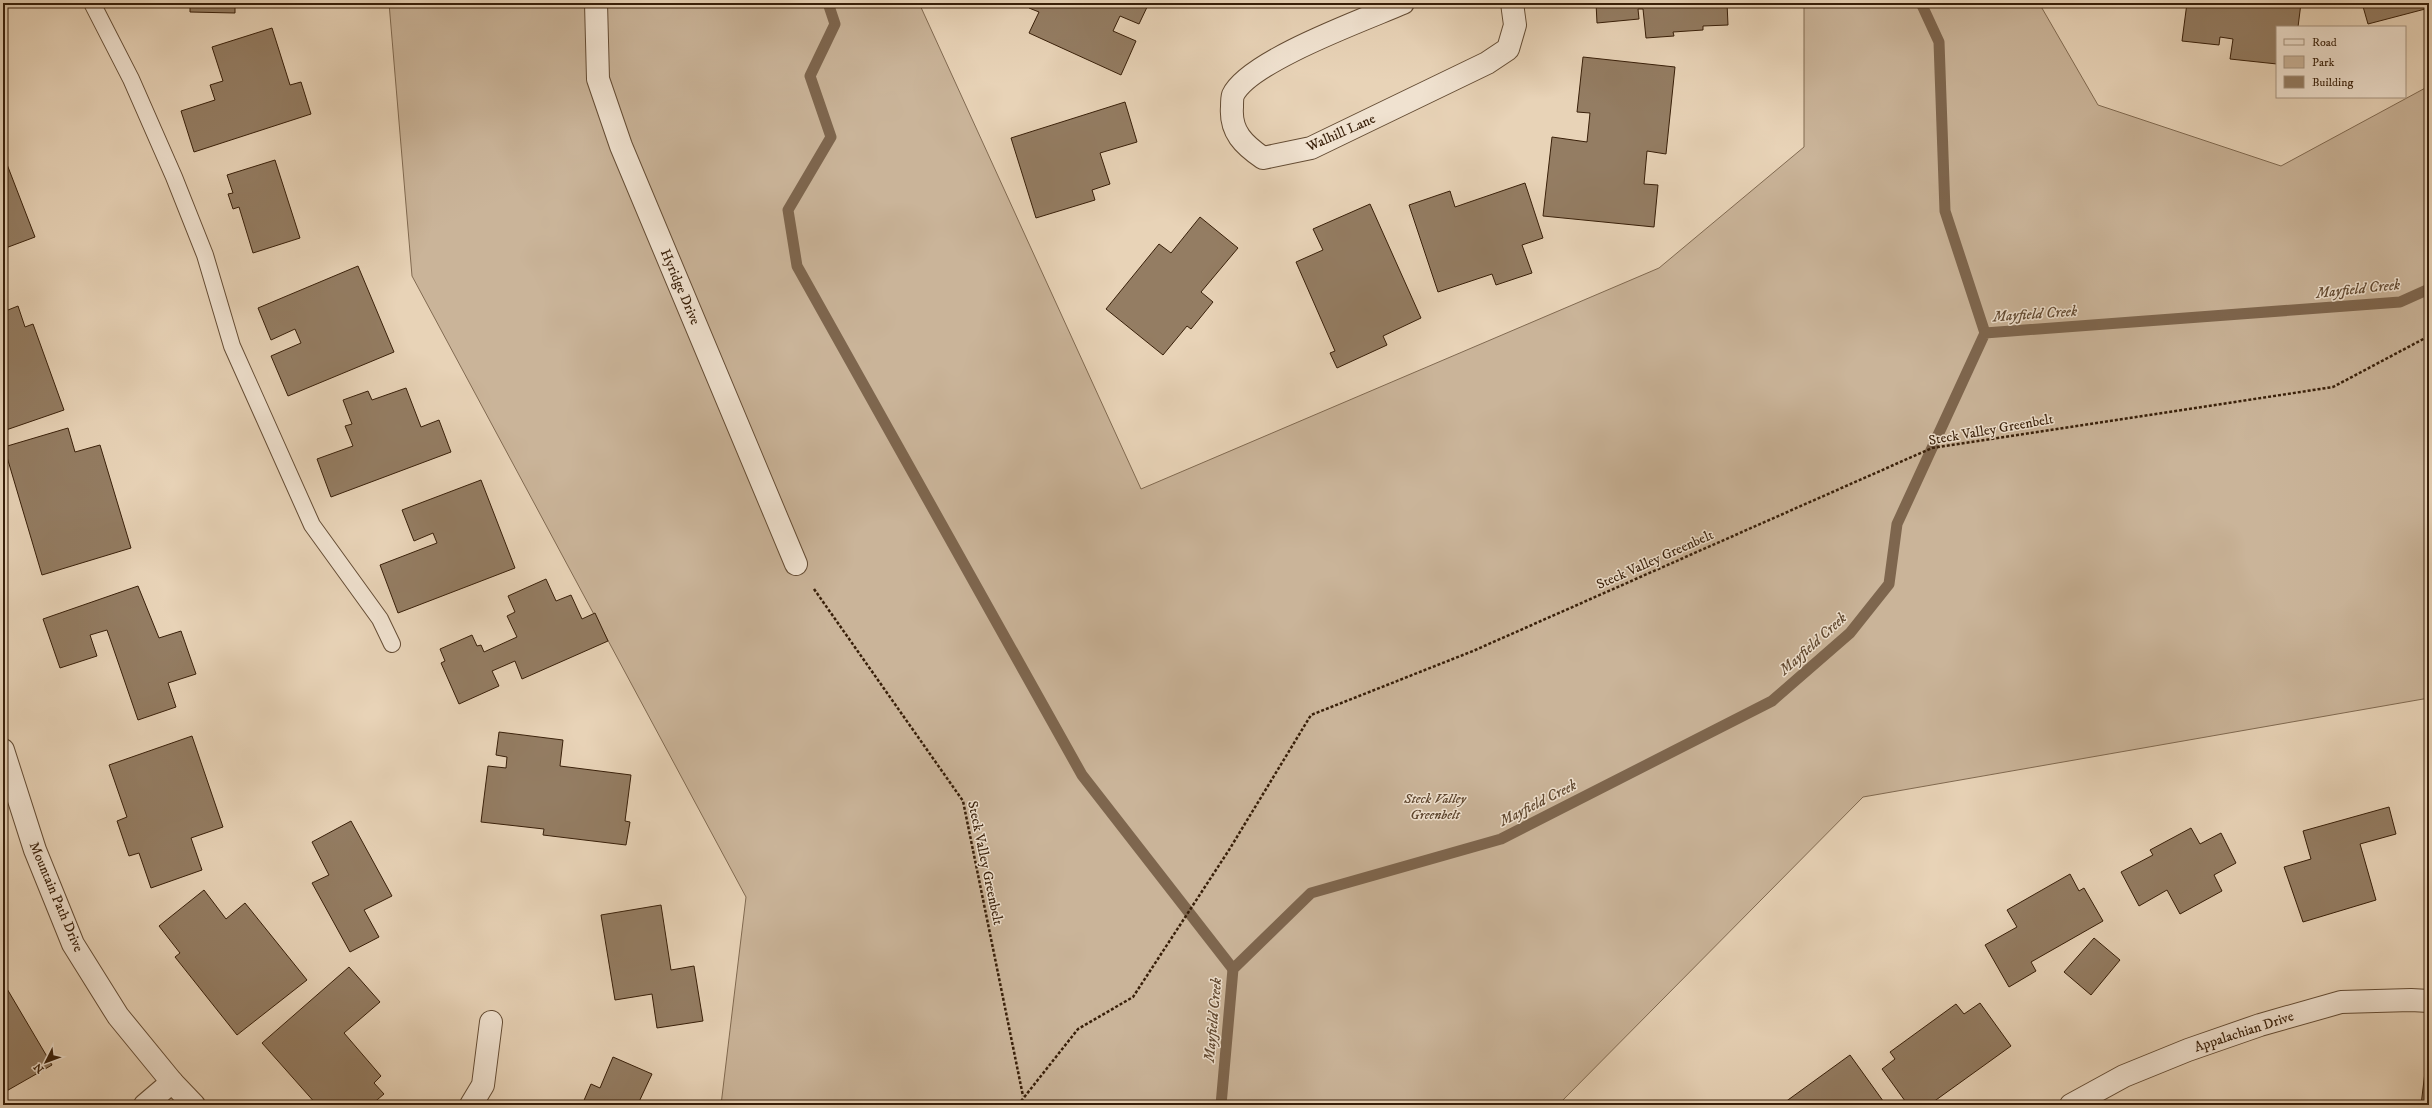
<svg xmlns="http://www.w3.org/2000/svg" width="2432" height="1108" font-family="'IM FELL DW Pica',serif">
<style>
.green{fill:#cab499;stroke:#816a51}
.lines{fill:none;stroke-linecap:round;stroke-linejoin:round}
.stream{stroke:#7e664e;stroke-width:11}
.building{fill:#947d63;stroke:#381f09}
.service-casing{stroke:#644c34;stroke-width:18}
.minor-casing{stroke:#644c34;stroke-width:24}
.path{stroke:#381f09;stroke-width:2.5;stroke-dasharray:3 2;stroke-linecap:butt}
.service{stroke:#f0e2d0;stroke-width:16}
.minor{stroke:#f0e2d0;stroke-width:22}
.labels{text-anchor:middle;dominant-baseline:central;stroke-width:3;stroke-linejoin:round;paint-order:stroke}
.street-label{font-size:14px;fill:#381f09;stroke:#f0e2d0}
.park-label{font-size:14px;font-style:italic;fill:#5c442d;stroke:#f0e2d0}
.water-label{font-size:15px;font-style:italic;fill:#614931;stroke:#f0e2d0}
</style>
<rect width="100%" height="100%" fill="#e8d3b7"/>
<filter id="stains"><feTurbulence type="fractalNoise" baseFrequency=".005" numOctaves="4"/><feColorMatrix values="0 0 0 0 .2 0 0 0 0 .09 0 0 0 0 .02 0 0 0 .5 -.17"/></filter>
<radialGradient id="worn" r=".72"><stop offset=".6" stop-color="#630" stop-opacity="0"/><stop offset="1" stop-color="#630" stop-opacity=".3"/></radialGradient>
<polygon class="green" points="389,3 919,3 1141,489 1659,268 1804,147 1804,3 2039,3 2098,105 2281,166 2429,86 2429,698 1863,797 1558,1105 721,1105 746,897 412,276"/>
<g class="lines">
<g class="stream">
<polyline points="828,3 835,24 810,76 831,137 788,210 797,266 1082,775 1233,969"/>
<polyline points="1921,3 1939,42 1945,211 1985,333"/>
<polyline points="1221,1105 1233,969 1311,893 1501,839 1772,701 1850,633 1889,584 1897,524 1985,333 2400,302 2429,289"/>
</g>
</g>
<g class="building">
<polygon points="190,3 235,3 235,13 190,12"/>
<polygon points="1032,3 1149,3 1139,24 1120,16 1113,31 1136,41 1121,75 1029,33 1039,12 1029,8"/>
<polygon points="1596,3 1727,3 1728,25 1703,26 1703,30 1673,32 1674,36 1646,38 1643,9 1638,9 1639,19 1597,23"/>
<polygon points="2187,3 2301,3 2298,27 2277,27 2277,64 2230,59 2233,39 2220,37 2219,45 2182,41"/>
<polygon points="2362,3 2429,3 2429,8 2368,24"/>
<polygon points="272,28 290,85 301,82 311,114 194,152 181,111 215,100 210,85 223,81 212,47"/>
<polygon points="1583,57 1675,67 1666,154 1647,151 1644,184 1658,185 1654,227 1543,216 1552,137 1587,142 1590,113 1577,112"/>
<polygon points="1125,102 1137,142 1100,153 1110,184 1092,190 1095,200 1036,218 1011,138"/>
<polygon points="3,154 35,237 3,249"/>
<polygon points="275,160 300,238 253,253 239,207 233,209 228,194 233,193 227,175"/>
<polygon points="1525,183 1543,238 1522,245 1532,273 1496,285 1492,274 1438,292 1409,205 1450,191 1455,207"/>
<polygon points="1370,204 1421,318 1383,336 1387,345 1337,368 1330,353 1335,351 1296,262 1323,250 1313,229"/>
<polygon points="1200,217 1238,248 1201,292 1213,302 1191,329 1187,326 1163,355 1106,309 1159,244 1171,253"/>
<polygon points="358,266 394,352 288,396 271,356 301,343 295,329 271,340 258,308"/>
<polygon points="18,306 25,327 33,324 64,410 6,430 3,422 3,312"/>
<polygon points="406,388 421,427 439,420 451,452 331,497 317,459 353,446 345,426 352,424 343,400 368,391 372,400"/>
<polygon points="68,428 75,452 100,445 131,548 42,575 4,447"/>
<polygon points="481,480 515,568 398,613 380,565 437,543 433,533 414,541 402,510"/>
<polygon points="546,579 556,601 571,595 582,619 595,613 608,641 522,679 515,661 492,671 499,686 459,704 441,663 445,661 440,649 472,635 477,646 481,645 484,652 517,637 507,616 515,612 508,596"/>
<polygon points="138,586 159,638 181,631 196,674 168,683 176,707 138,720 107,630 90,635 97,656 60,668 43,619"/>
<polygon points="499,732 563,740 560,766 631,775 625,821 630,822 626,845 543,835 544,829 481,822 488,766 506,768 507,757 496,755"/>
<polygon points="192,736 223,827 191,838 202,870 151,888 139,853 129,856 117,821 127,817 109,765"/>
<polygon points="2389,807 2396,834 2360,844 2376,900 2303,922 2284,867 2311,859 2303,831"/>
<polygon points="351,821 392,896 364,910 379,937 350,952 312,883 329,875 312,842"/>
<polygon points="2191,828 2200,844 2221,833 2236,863 2214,875 2222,891 2180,914 2167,890 2139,906 2121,872 2153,855 2150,850"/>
<polygon points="2070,874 2079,891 2084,888 2103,921 2031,962 2036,971 2009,987 1985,945 2017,927 2007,910"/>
<polygon points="204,890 226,919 245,903 307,980 237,1035 175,957 180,953 159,926"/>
<polygon points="661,905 671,970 694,966 703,1021 657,1028 652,994 615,1000 601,915"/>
<polygon points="2094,938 2120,960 2091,995 2064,972"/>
<polygon points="349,967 380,1002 344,1033 381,1076 374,1083 384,1094 371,1105 317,1105 262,1043"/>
<polygon points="3,982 52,1065 3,1093"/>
<polygon points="1980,1003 2011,1046 1929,1105 1908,1105 1882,1069 1895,1059 1890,1052 1956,1004 1964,1014"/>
<polygon points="1850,1055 1886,1105 1781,1105"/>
<polygon points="613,1057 652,1074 638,1104 641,1105 582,1105 591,1084 600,1088"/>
<polygon points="2425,1072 2429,1072 2429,1105 2421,1105"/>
</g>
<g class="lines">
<defs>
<polyline id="service" points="92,3 131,79 174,177 205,255 232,346 312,525 380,619 392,644"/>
<g id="minor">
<polyline points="596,3 598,79 621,146 796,564"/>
<path d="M1403,3C1366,19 1249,61 1233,95C1232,98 1232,104 1232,107C1230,132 1244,145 1263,158L1311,148L1487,63L1508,49L1515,25L1512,3"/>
<polyline points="3,750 35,850 73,944 118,1016 172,1082 194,1105"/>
<polyline points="145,1105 172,1082"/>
<polyline points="471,1105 483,1085 491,1022"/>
<polyline points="2071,1105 2124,1076 2188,1050 2260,1025 2341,1002 2411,1000 2429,1001"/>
</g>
</defs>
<use href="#service" class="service-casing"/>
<use href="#minor" class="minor-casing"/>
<g class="path">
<polyline points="814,589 963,801 1023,1096"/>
<polyline points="1018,1105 1078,1029 1133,997 1229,850 1311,715 1473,651 1932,448 2333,387 2429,336"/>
</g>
<use href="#service" class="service"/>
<use href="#minor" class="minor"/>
</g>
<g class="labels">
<g class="street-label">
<text transform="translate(1341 133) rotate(-24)">Walhill Lane</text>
<text transform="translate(680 287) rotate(67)">Hyridge Drive</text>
<text transform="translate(1991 430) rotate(-10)">Steck Valley Greenbelt</text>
<text transform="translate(1655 560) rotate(-24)">Steck Valley Greenbelt</text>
<text transform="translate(985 863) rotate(78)">Steck Valley Greenbelt</text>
<text transform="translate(56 897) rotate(67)">Mountain Path Drive</text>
<text transform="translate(2244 1032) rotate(-18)">Appalachian Drive</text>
</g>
<g class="park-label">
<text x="1435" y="799">Steck Valley<tspan x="1435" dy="16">Greenbelt</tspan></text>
</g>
<g class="water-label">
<text transform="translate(2358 289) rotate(-6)">Mayfield Creek</text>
<text transform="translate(2035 314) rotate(-4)">Mayfield Creek</text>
<text transform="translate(1813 644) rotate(-42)">Mayfield Creek</text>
<text transform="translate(1538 803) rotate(-27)">Mayfield Creek</text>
<text transform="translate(1213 1020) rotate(-85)">Mayfield Creek</text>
</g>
</g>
<rect width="2432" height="1108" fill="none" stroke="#e8d3b7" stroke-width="16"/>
<rect x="4" y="4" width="2424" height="1100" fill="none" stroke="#381f09" stroke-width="2"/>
<rect x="8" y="8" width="2416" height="1092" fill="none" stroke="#381f09"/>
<rect x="2276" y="26" width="130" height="72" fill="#f0e2d0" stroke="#a69480"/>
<rect x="2284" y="39" width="20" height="6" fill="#f0e2d0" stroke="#a69480"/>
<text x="2312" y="46" font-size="12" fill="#381f09">Road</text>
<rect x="2284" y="56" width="20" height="12" fill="#cab499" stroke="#a69480"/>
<text x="2312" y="66" font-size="12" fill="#381f09">Park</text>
<rect x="2284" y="76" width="20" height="12" fill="#947d63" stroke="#a69480"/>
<text x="2312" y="86" font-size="12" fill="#381f09">Building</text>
<g transform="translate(46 1062) rotate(228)" stroke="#f0e2d0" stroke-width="3" paint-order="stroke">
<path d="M0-3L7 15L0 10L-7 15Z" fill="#381f09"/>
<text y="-6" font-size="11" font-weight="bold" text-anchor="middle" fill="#381f09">N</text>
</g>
<rect width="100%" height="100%" filter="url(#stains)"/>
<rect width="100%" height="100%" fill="url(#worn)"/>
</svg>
